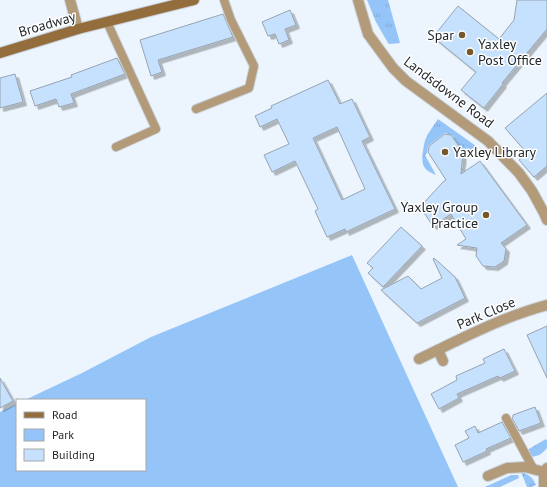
<svg xmlns="http://www.w3.org/2000/svg" width="547" height="487" font-family="'PT Sans',sans-serif">
<style>
.grass{fill:url(#grass-tufts)}
.green{fill:#95c5f8}
.building{fill:#c6e1fd;stroke:#96a3b2;fill-rule:evenodd;filter:url(#shadow)}
.lines{fill:none;stroke-linecap:round;stroke-linejoin:round}
.lane-casing{stroke:#c7cfd8;stroke-width:10}
.street-casing{stroke:#c7cfd8;stroke-width:12}
.secondary-casing{stroke:#c7cfd8;stroke-width:12}
.lane{stroke:#b39a79;stroke-width:8}
.street{stroke:#b39a79;stroke-width:10}
.secondary{stroke:#936e3c;stroke-width:10}
.poi-dot{fill:#75572b;stroke:#fff;stroke-width:1.5}
.labels{text-anchor:middle;dominant-baseline:central;stroke-width:3;stroke-linejoin:round;paint-order:stroke}
.street-label{font-size:14px;fill:#1f2429;stroke:#fff}
.poi-label{font-size:14px;fill:#1f2429;stroke:#fff;text-anchor:end}
</style>
<defs>
<pattern id="grass-tufts" width="24" height="20" patternUnits="userSpaceOnUse"><rect width="24" height="20" fill="#95c5f8"/><path d="M3 7l-1-3M5 7V3M7 7l1-3M15 17l-1-3M17 17v-4M19 17l1-3" fill="none" stroke="#80a9d5"/></pattern>
<filter id="shadow"><feDropShadow dx="3.5" dy="3.5" stdDeviation="0" flood-color="#0004"/></filter>
</defs>
<rect width="100%" height="100%" fill="#ecf5fe"/>
<g class="grass">
<polygon points="367,0 388,0 400,43 390,44 388,43 376,22"/>
<path d="M438,119L476,146L472,151L464,153L452,135L445,133L428,146L427,153L425,155L436,175C423,170 421,165 423,150C424,146 424,142 426,138C429,131 434,125 438,119Z"/>
<path d="M546,439L547,441V448C542,454 539,456 531,457L527,450Z"/>
<path d="M521,472C529,474 533,478 536,485L531,487H527Z"/>
<polygon points="511,475 518,475 519,478 500,487 485,487"/>
</g>
<polygon class="green" points="352,255 458,487 0,487 0,412 17,404 17,470 145,470 145,400 25,400 82,373 151,337"/>
<g class="building">
<polygon points="517,0 547,0 547,29 502,83 503,84 484,108 461,90 476,72 433,37 458,6 499,39 514,20"/>
<polygon points="290,10 296,25 285,29 289,40 279,44 275,34 268,36 262,22"/>
<polygon points="223,14 233,37 158,60 162,72 151,76 140,40"/>
<polygon points="117,58 125,74 71,94 74,103 59,107 56,99 35,106 30,91 72,77 71,75"/>
<polygon points="15,74 23,102 0,108 0,78"/>
<path d="M328,80L340,104L352,99L370,137L362,141L395,209L346,232L345,229L327,237L315,211L318,209L295,161L272,172L264,155L289,144L277,119L260,127L255,116L272,108L271,106ZM337,127L365,189L342,200L313,138Z"/>
<polygon points="547,93 547,166 534,177 519,160 527,153 505,128"/>
<polygon points="445,134 451,135 463,152 461,174 480,161 527,225 501,243 506,249 504,261 495,267 483,266 476,256 477,248 457,245 466,239 451,214 433,226 420,207 443,182 446,180 428,152 429,146"/>
<polygon points="401,227 422,246 383,287 368,273 373,268 367,263"/>
<polygon points="434,258 455,277 465,298 417,323 381,290 408,276 421,289 442,278 433,259"/>
<polygon points="547,326 547,378 527,335"/>
<polygon points="504,349 515,371 500,378 498,376 457,394 459,398 439,409 431,394 457,380 456,376 485,363 483,359"/>
<polygon points="0,378 13,401 0,408"/>
<polygon points="535,407 541,423 519,431 512,418 513,417 513,415"/>
<polygon points="502,422 511,438 486,449 487,451 463,462 455,445 469,438 465,431 475,426 478,433"/>
</g>
<g class="lines">
<defs>
<g id="lane">
<polyline points="107,22 156,129 116,147"/>
<polyline points="196,109 249,88 254,66 231,20 224,0"/>
<polyline points="506,418 534,470"/>
</g>
<g id="street">
<polyline points="70,0 78,29"/>
<polyline points="358,0 368,34 393,68 406,81 488,141 519,173 532,191 544,213 547,220"/>
<polyline points="438,350 443,361"/>
<path d="M419,359C461,339 502,317 547,305"/>
<polyline points="488,476 507,468 525,467 544,472"/>
<polyline points="544,487 544,472 547,468"/>
</g>
<polyline id="secondary" points="0,53 78,29 194,0"/>
</defs>
<use href="#lane" class="lane-casing"/>
<use href="#street" class="street-casing"/>
<use href="#secondary" class="secondary-casing"/>
<use href="#lane" class="lane"/>
<use href="#street" class="street"/>
<use href="#secondary" class="secondary"/>
</g>
<g class="poi-dot">
<circle cx="462" cy="35" r="4"/>
<circle cx="470" cy="52" r="4"/>
<circle cx="445" cy="152" r="4"/>
<circle cx="486" cy="215" r="4"/>
</g>
<g class="labels">
<g class="street-label">
<text transform="translate(47 24) rotate(-16)">Broadway</text>
<text transform="translate(449 92) rotate(37)">Landsdowne Road</text>
<text transform="translate(486 313) rotate(-23)">Park Close</text>
</g>
<g class="poi-label">
<text x="454" y="35">Spar</text>
<text x="478" y="44" text-anchor="start">Yaxley<tspan x="478" dy="16">Post Office</tspan></text>
<text x="453" y="152" text-anchor="start">Yaxley Library</text>
<text x="478" y="207">Yaxley Group<tspan x="478" dy="16">Practice</tspan></text>
</g>
</g>
<rect x="16" y="399" width="130" height="72" fill="#ffffff" stroke="#a5a7a9"/>
<rect x="24" y="412" width="20" height="6" fill="#936e3c" stroke="#a5a7a9"/>
<text x="52" y="419" font-size="12" fill="#1f2429">Road</text>
<rect x="24" y="429" width="20" height="12" fill="#95c5f8" stroke="#a5a7a9"/>
<text x="52" y="439" font-size="12" fill="#1f2429">Park</text>
<rect x="24" y="449" width="20" height="12" fill="#c6e1fd" stroke="#a5a7a9"/>
<text x="52" y="459" font-size="12" fill="#1f2429">Building</text>
</svg>
